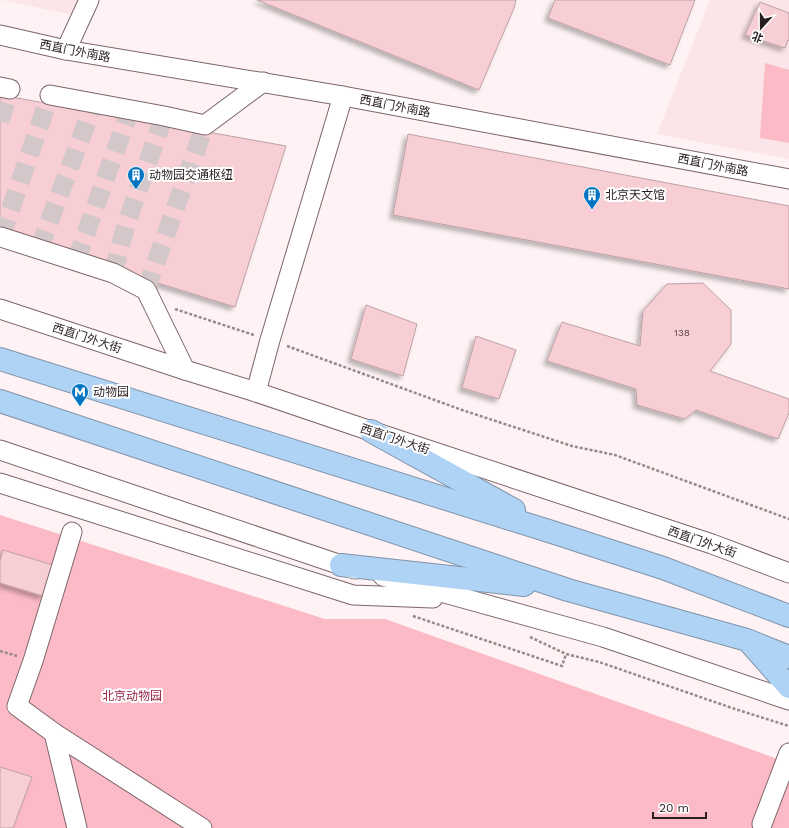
<svg xmlns="http://www.w3.org/2000/svg" width="789" height="828" font-family="'Work Sans','Noto Sans SC',sans-serif">
<style>
.built{fill:#fce5e8}
.green{fill:#fcbac6}
.building{fill:#f8ced5;stroke:#bca1a5;filter:url(#shadow)}
.lines{fill:none;stroke-linecap:round;stroke-linejoin:round}
.minor-tunnel{stroke:#d3c7c9;stroke-width:19;stroke-dasharray:19 10;stroke-linecap:butt}
.minor-casing{stroke:#7d6569;stroke-width:21}
.highway-casing{stroke:#8093aa;stroke-width:24}
.path{stroke:#95898b;stroke-width:2.5;stroke-dasharray:3 2;stroke-linecap:butt}
.minor{stroke:#fff;stroke-width:19}
.highway{stroke:#afd3f5;stroke-width:22}
.labels{text-anchor:middle;dominant-baseline:central;stroke-width:4;stroke-linejoin:round;paint-order:stroke}
.number-label{font-size:10px;fill:#5c494c}
.street-label{font-size:12px;fill:#281d1f;stroke:#fff}
.poi-label{font-size:12px;fill:#281d1f;stroke:#fff;text-anchor:start}
.park-label{font-size:12px;fill:#942346;stroke:#fff}
</style>
<defs>
<filter id="shadow"><feDropShadow dx="-3.5" dy="3.5" stdDeviation="2" flood-color="#0004"/></filter>
</defs>
<rect width="100%" height="100%" fill="#fef2f4"/>
<g class="built">
<polygon points="2,0 89,0 82,17"/>
<polygon points="710,0 789,0 789,159 657,134"/>
</g>
<g class="green">
<polygon points="765,63 789,70 789,143 760,138"/>
<polygon points="0,515 325,619 385,619 789,763 789,828 0,828"/>
</g>
<g class="building">
<polygon points="257,0 516,0 514,8 479,90"/>
<polygon points="555,0 695,0 670,65 548,18"/>
<polygon points="760,2 789,13 789,41 788,40 785,48 745,35"/>
<polygon points="0,95 286,146 235,307 0,234"/>
<polygon points="408,134 789,206 789,289 393,215"/>
<polygon points="703,283 731,310 731,344 710,371 789,399 789,413 778,439 696,410 685,419 637,405 636,389 547,361 562,322 640,346 643,311 667,284"/>
<polygon points="366,305 417,324 403,376 351,359"/>
<polygon points="476,336 516,350 499,399 462,388"/>
<polygon points="3,550 53,565 43,596 0,583 0,561"/>
<polygon points="0,767 32,777 13,828 0,828"/>
</g>
<g class="lines">
<g class="minor-tunnel">
<polyline points="0,121 10,89"/>
<polyline points="1,237 50,95"/>
<polyline points="39,249 94,103"/>
<polyline points="76,261 130,110"/>
<polyline points="113,273 126,225 164,116"/>
<polyline points="146,290 205,125"/>
</g>
<defs>
<g id="minor">
<polyline points="0,35 66,50 343,96 789,179"/>
<polyline points="66,50 89,0"/>
<polyline points="0,87 10,89"/>
<polyline points="50,95 164,116 205,125 263,82"/>
<polyline points="1,237 113,273 146,290 185,370"/>
<polyline points="0,309 185,370 256,392 371,431 712,544 789,573"/>
<polyline points="256,392 270,340 343,96"/>
<polyline points="0,450 341,565 355,569"/>
<polyline points="0,483 353,595 433,598"/>
<polyline points="72,532 33,661 17,706 54,733 202,828"/>
<polyline points="383,576 603,637 789,700"/>
<polyline points="54,733 77,828"/>
<polyline points="762,824 789,753"/>
</g>
<g id="highway">
<polyline points="0,359 555,533 663,568 789,616"/>
<polyline points="0,401 568,590 747,640 789,657"/>
<polyline points="371,431 514,510"/>
<polyline points="341,565 524,585"/>
<polyline points="751,644 789,687"/>
</g>
</defs>
<use href="#minor" class="minor-casing"/>
<use href="#highway" class="highway-casing"/>
<g class="path">
<polyline points="175,309 254,335"/>
<polyline points="287,346 462,410 572,446 615,455 789,519"/>
<polyline points="413,616 562,666 566,654 599,662 735,709 789,726"/>
<polyline points="530,637 566,654"/>
<polyline points="0,651 17,656"/>
</g>
<use href="#minor" class="minor"/>
<use href="#highway" class="highway"/>
</g>
<defs>
<symbol id="building-pin" viewBox="-11 -11 22 30"><path d="M0 17L-7.5 6A9.5 9.5 0 1 1 7.5 6Z" fill="#0476c1" stroke="#fff"/><path d="M-4-6H4V6H1V3H-1V6H-4ZM-2.5-4.3h1.7v1.8h-1.7ZM.8-4.3h1.7v1.8H.8ZM-2.5-1h1.7V.8h-1.7ZM.8-1h1.7V.8H.8Z" fill="#fff"/></symbol>
<symbol id="metro-pin" viewBox="-11 -11 22 30"><path d="M0 17L-7.5 6A9.5 9.5 0 1 1 7.5 6Z" fill="#0476c1" stroke="#fff"/><path d="M-5.5 5V-5H-3L0 0L3-5H5.5V5H3V-.5L0 4L-3-.5V5Z" fill="#fff"/></symbol>
</defs>
<g fill-rule="evenodd">
<use href="#building-pin" x="126" y="165" width="20" height="27"/>
<use href="#building-pin" x="582" y="185" width="20" height="27"/>
<use href="#metro-pin" x="70" y="382" width="20" height="27"/>
</g>
<g class="labels">
<g class="number-label">
<text x="682" y="332">138</text>
</g>
<g class="street-label">
<text transform="translate(75 51) rotate(11)">西直门外南路</text>
<text transform="translate(395 106) rotate(11)">西直门外南路</text>
<text transform="translate(713 165) rotate(11)">西直门外南路</text>
<text transform="translate(87 338) rotate(18)">西直门外大街</text>
<text transform="translate(395 439) rotate(18)">西直门外大街</text>
<text transform="translate(702 542) rotate(19)">西直门外大街</text>
</g>
<g class="poi-label">
<text x="149" y="175">动物园交通枢纽</text>
<text x="605" y="195">北京天文馆</text>
<text x="93" y="392">动物园</text>
</g>
<g class="park-label">
<text x="132" y="696">北京动物园</text>
</g>
</g>
<g transform="translate(761 28) rotate(201)" stroke="#ffffff" stroke-width="3" paint-order="stroke">
<path d="M0-3L7 15L0 10L-7 15Z" fill="#281d1f"/>
<text y="-6" font-size="11" font-weight="bold" text-anchor="middle" fill="#281d1f">北</text>
</g>
<path d="M653 812v6h53v-6" fill="none" stroke="#281d1f" stroke-width="2"/>
<text x="659" y="812" font-size="12" fill="#281d1f" stroke="#ffffff" stroke-width="3" paint-order="stroke">20 m</text>
</svg>
